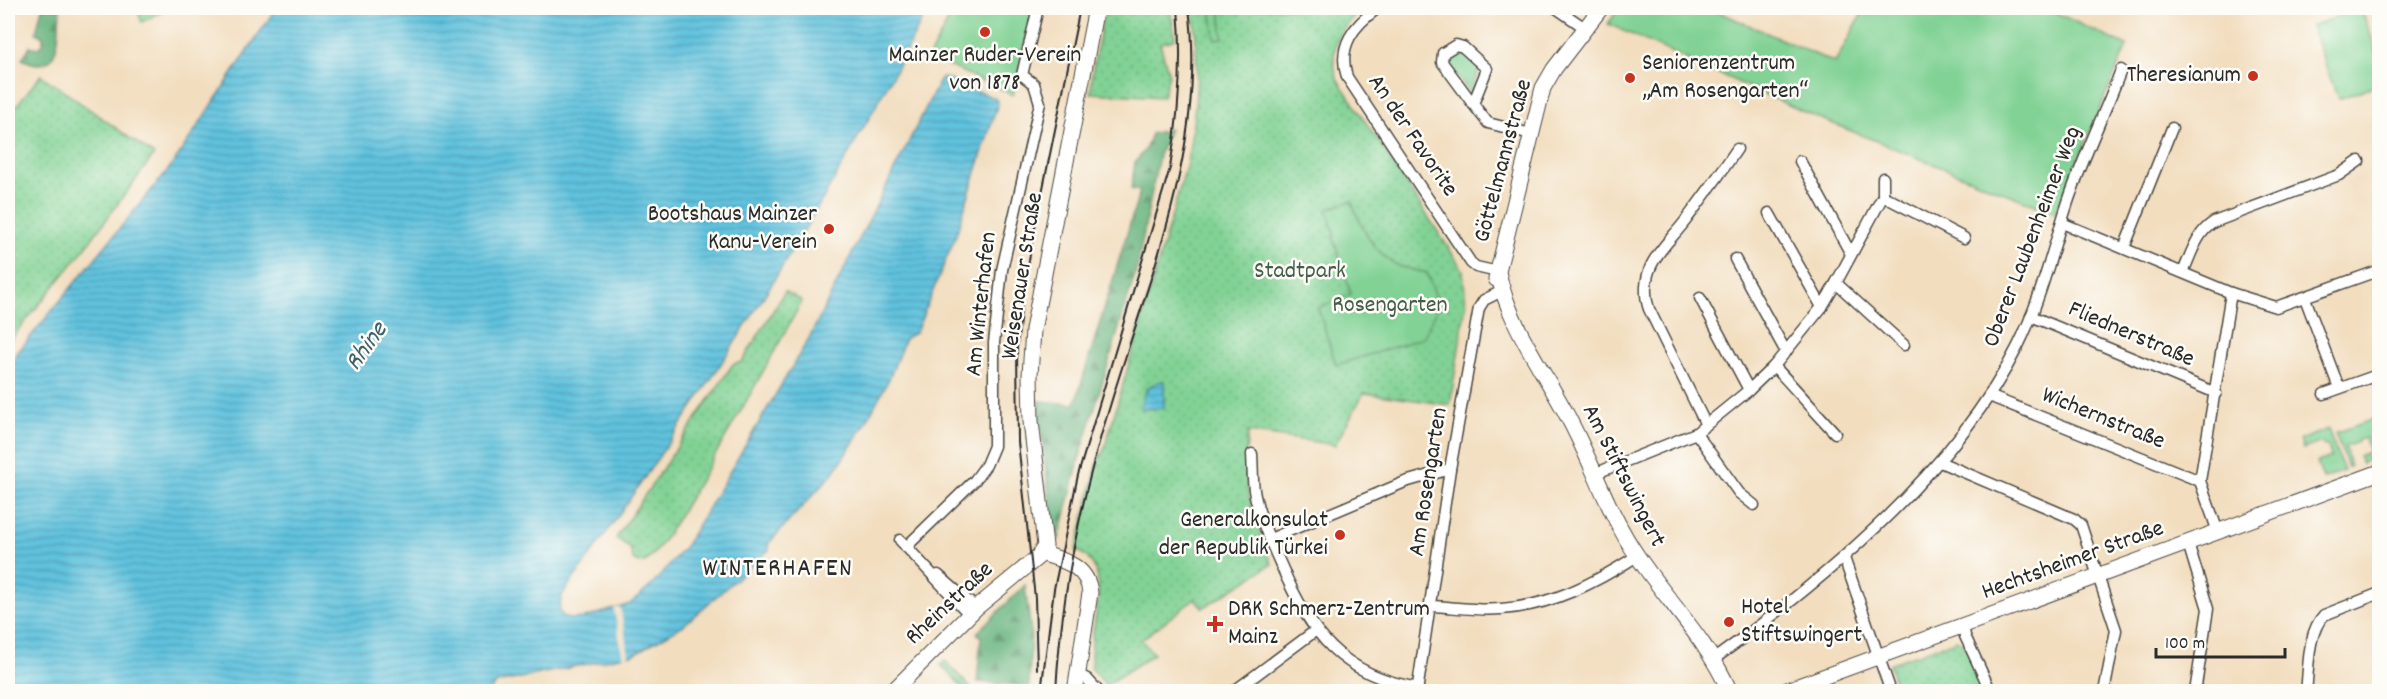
<svg xmlns="http://www.w3.org/2000/svg" width="2387" height="699" font-family="Dekko,sans-serif">
<style>
.grass{fill:url(#grass-tufts);stroke:#567e60;stroke-width:1.5}
.forest{fill:url(#forest-firs);stroke:#4a7054;stroke-width:1.5}
.park{fill:url(#park-dots);stroke:#567e60;stroke-width:1.5}
.garden{fill:#81d294;stroke:#567e60;stroke-width:1.5}
.water{fill:url(#water-rules);stroke:#467684;stroke-width:1.5}
.pier{fill:#f2ddbe}
.lines{fill:none;stroke-linecap:round;stroke-linejoin:round}
.street-casing{stroke:#494641;stroke-width:13}
.secondary-casing{stroke:#494641;stroke-width:17}
.street{stroke:#fff;stroke-width:10}
.secondary{stroke:#fff;stroke-width:15}
.rail{stroke:#2b2b2b;stroke-width:2}
.poi-dot{fill:#c8321e;stroke:#fdfcf7;stroke-width:2}
.labels{text-anchor:middle;dominant-baseline:central;stroke-width:5;stroke-linejoin:round;paint-order:stroke}
.poi-label{font-size:24px;fill:#2b2b2b;stroke:#fdfcf7;text-anchor:start}
.street-label{font-size:24px;fill:#2b2b2b;stroke:#fdfcf7}
.park-label{font-size:24px;fill:#455d4a;stroke:#fdfcf7}
.water-label{font-size:26px;font-style:italic;fill:#3e606a;stroke:#fdfcf7}
.neighbourhood-label{font-size:26px;letter-spacing:1.5px;fill:#2b2b2b;stroke:#fdfcf7}
</style>
<defs>
<pattern id="grass-tufts" width="24" height="20" patternUnits="userSpaceOnUse" patternTransform="scale(1.5)"><rect width="24" height="20" fill="#81d294"/><path d="M3 7l-1-3M5 7V3M7 7l1-3M15 17l-1-3M17 17v-4M19 17l1-3" fill="none" stroke="#70b480"/></pattern>
<pattern id="forest-firs" width="22" height="20" patternUnits="userSpaceOnUse" patternTransform="scale(1.5)"><rect width="22" height="20" fill="#68b47e"/><path d="M5 1l3.5 6h-7zM16 11l3.5 6h-7z" fill="#569367"/></pattern>
<pattern id="park-dots" width="8" height="8" patternUnits="userSpaceOnUse" patternTransform="scale(1.5)"><rect width="8" height="8" fill="#81d294"/><path d="M2 2h.1M6 6h.1" fill="none" stroke="#70b480" stroke-width="1.8" stroke-linecap="round"/></pattern>
<pattern id="water-rules" width="6" height="5" patternUnits="userSpaceOnUse" patternTransform="scale(1.5)"><rect width="6" height="5" fill="#60c2de"/><path d="M0 2.5h6" fill="none" stroke="#4f9eb4"/></pattern>
</defs>
<rect width="100%" height="100%" fill="#fdfcf7"/>
<filter id="ink" filterUnits="userSpaceOnUse"><feTurbulence type="fractalNoise" baseFrequency=".0167" numOctaves="2"/><feDisplacementMap in="SourceGraphic" scale="12" xChannelSelector="R" yChannelSelector="G"/><feConvolveMatrix kernelMatrix="1 2 1 2 8 2 1 2 1" color-interpolation-filters="sRGB"/></filter>
<filter id="wash" filterUnits="userSpaceOnUse"><feTurbulence type="fractalNoise" baseFrequency=".008" numOctaves="4" result="noise"/><feDisplacementMap in="SourceGraphic" scale="24" xChannelSelector="R" yChannelSelector="G"/><feGaussianBlur stdDeviation="1.35" result="paint"/><feColorMatrix in="noise" values="0 0 0 0 0 0 0 0 0 0 0 0 0 0 0 0 0 1.4 0 .05"/><feComposite in="paint" operator="in"/></filter>
<g filter="url(#wash)">
<rect width="100%" height="100%" fill="#f2ddbe"/>
<g class="grass">
<polygon points="1457,48 1480,67 1470,93 1446,61 1446,56"/>
<polygon points="945,661 970,687 969,691 966,691 941,665"/>
</g>
<g class="forest">
<path d="M42,8H60C58,34 62,79 22,59L30,46L38,48L43,44V37L36,33Z"/>
<polygon points="1170,129 1159,155 1137,268 1079,460 1059,539 1056,534 1048,489 1038,401 1075,404 1140,191 1131,189 1135,162 1145,150 1151,134"/>
<polygon points="1025,585 1031,633 1029,686 977,682 981,637 977,633"/>
</g>
<g class="park">
<polygon points="1105,8 1170,8 1175,36 1174,40 1160,43 1169,75 1163,97 1091,93 1092,73"/>
<path d="M1193,8H1364C1340,26 1327,50 1338,80L1463,270L1466,304L1450,405L1364,393L1335,445L1248,432C1241,484 1252,517 1272,564L1203,608L1195,599L1141,640L1154,654L1106,685L1091,668C1091,659 1091,649 1092,640C1095,609 1112,567 1076,550L1100,454L1102,457L1187,163C1197,107 1200,65 1193,8Z"/>
<polygon points="41,75 154,155 86,247 8,343 8,116"/>
<path d="M785,291L802,301C766,369 727,435 688,501C680,514 658,554 646,561C641,564 638,563 633,560L630,548L616,538L733,364L742,362Z"/>
<polygon points="1957,640 1963,644 1990,691 1898,691 1889,664"/>
</g>
<g class="garden">
<polygon points="141,8 160,8 162,12 142,22 137,10"/>
<polygon points="955,8 1034,8 1013,95 929,57"/>
<polygon points="1211,8 1220,8 1223,38 1215,39"/>
<polygon points="1619,8 1710,8 1835,63 1865,8 2046,8 2127,46 2055,213 1804,112 1608,24"/>
<polygon points="2361,8 2379,58 2379,84 2338,99 2311,26"/>
<path d="M1351,201C1360,224 1374,255 1399,266C1408,269 1418,271 1427,273L1439,305L1423,338L1336,365L1318,308L1351,294L1333,237L1335,236L1327,209Z"/>
<polygon points="2379,417 2379,434 2373,437 2379,456 2362,463 2358,456 2369,452 2365,438 2358,440 2358,442 2345,447 2350,466 2348,468 2335,433"/>
<polygon points="2328,429 2344,471 2323,479 2317,462 2331,457 2327,445 2324,446 2322,442 2303,449 2300,440"/>
</g>
<g class="water">
<path d="M276,8H928C904,58 876,106 848,155C762,308 664,453 562,595L559,611L563,616L571,619L584,618L630,604L653,584L686,545L808,340L941,78H945L995,98L998,103L955,238L916,332L905,339L889,379L865,424L835,471L768,544L769,550L684,625L634,654L497,683L489,691L8,692V364L172,165Z"/>
<path d="M1164,381V408L1140,409C1144,393 1145,384 1164,381Z"/>
</g>
<polygon class="pier" points="620,607 629,656 623,657 614,609"/>
</g>
<g filter="url(#ink)">
<g class="lines">
<defs>
<g id="street">
<path d="M1378,8C1354,25 1337,46 1347,77L1471,263L1476,267L1498,272"/>
<polyline points="1556,8 1585,28"/>
<polyline points="1473,104 1442,62 1443,53 1456,45 1463,47 1487,69 1473,104 1488,123 1531,134"/>
<polyline points="1800,161 1851,254"/>
<polyline points="1883,196 1964,238"/>
<polyline points="1769,213 1822,307"/>
<polyline points="2062,223 2231,293 2276,307 2380,270"/>
<polyline points="2124,248 2172,128"/>
<polyline points="1735,259 1786,352"/>
<path d="M2183,272C2191,255 2196,233 2214,222L2339,175L2359,161"/>
<polyline points="1836,283 1904,345"/>
<polyline points="1700,298 1749,390"/>
<polyline points="2305,298 2339,388"/>
<polyline points="2031,316 2216,393"/>
<polyline points="1774,366 1835,433"/>
<polyline points="2324,394 2380,374"/>
<polyline points="1989,396 2200,481"/>
<path d="M1706,425L1649,309C1644,295 1645,278 1652,264C1660,248 1675,235 1686,220C1703,197 1721,173 1737,149"/>
<polyline points="1696,433 1739,493 1754,505"/>
<path d="M1252,454C1253,468 1252,483 1255,496C1260,519 1271,543 1281,565C1310,633 1341,675 1418,688"/>
<polyline points="1940,462 2074,519 2081,525 2116,630 2104,692"/>
<polyline points="1594,474 1696,433 1749,390 1774,366 1822,307 1836,283 1883,196 1883,178"/>
<polyline points="2218,532 2200,481 2231,293"/>
<polyline points="1270,539 1405,482 1450,469"/>
<polyline points="900,540 969,614"/>
<polyline points="2188,543 2208,609 2195,692"/>
<polyline points="906,547 975,480 986,465 994,446 994,343 1002,270 1040,103 1034,84 1022,75 1038,8"/>
<polyline points="1844,558 1891,692"/>
<polyline points="938,575 976,608"/>
<path d="M1431,606C1454,607 1477,611 1501,609C1551,606 1595,583 1637,556"/>
<polyline points="1963,625 1965,636 1991,692"/>
<path d="M1714,659C1826,579 1956,470 2018,346C2040,302 2052,251 2067,205C2082,159 2104,115 2121,70"/>
<polyline points="1077,674 1087,679 1099,692"/>
<polyline points="1238,692 1237,689 1315,631"/>
<polyline points="1417,692 1450,469 1479,308 1484,300 1502,291"/>
<path d="M2306,692C2309,668 2307,633 2324,615L2380,593"/>
</g>
<g id="secondary">
<path d="M1498,272C1509,327 1546,373 1571,423C1594,467 1609,515 1638,557C1668,602 1708,641 1730,692"/>
<polyline points="1496,279 1543,88 1554,69 1601,8"/>
<path d="M1041,553C1063,560 1088,566 1090,593L1075,692"/>
<polyline points="892,692 976,608 1038,557 1045,546 1031,421 1030,375 1033,330 1096,8"/>
<polyline points="1782,692 2380,472"/>
</g>
</defs>
<use href="#street" class="street-casing"/>
<use href="#secondary" class="secondary-casing"/>
<use href="#street" class="street"/>
<use href="#secondary" class="secondary"/>
<g class="rail">
<polyline points="1037,669 1035,598 1018,442 1017,348 1022,302 1033,237 1080,8"/>
<path d="M1041,692L1054,589L1078,475L1170,168C1179,114 1183,62 1178,8"/>
<path d="M1056,692C1061,595 1081,498 1110,406C1149,277 1207,145 1189,8"/>
</g>
</g>
</g>
<g class="poi-dot">
<circle cx="985" cy="32" r="6"/>
<circle cx="2253" cy="76" r="6"/>
<circle cx="1630" cy="78" r="6"/>
<circle cx="829" cy="229" r="6"/>
<circle cx="1340" cy="535" r="6"/>
<circle cx="1729" cy="622" r="6"/>
<path d="M1212 615h6v6h6v6h-6v6h-6v-6h-6v-6h6z"/>
</g>
<g class="labels">
<g class="poi-label">
<text x="985" y="56" text-anchor="middle">Mainzer Ruder-Verein<tspan x="985" dy="28">von 1878</tspan></text>
<text x="1642" y="64">Seniorenzentrum<tspan x="1642" dy="28">„Am Rosengarten“</tspan></text>
<text x="2241" y="76" text-anchor="end">Theresianum</text>
<text x="817" y="215" text-anchor="end">Bootshaus Mainzer<tspan x="817" dy="28">Kanu-Verein</tspan></text>
<text x="1328" y="521" text-anchor="end">Generalkonsulat<tspan x="1328" dy="28">der Republik Türkei</tspan></text>
<text x="1741" y="608">Hotel<tspan x="1741" dy="28">Stiftswingert</tspan></text>
<text x="1228" y="610">DRK Schmerz-Zentrum<tspan x="1228" dy="28">Mainz</tspan></text>
</g>
<g class="street-label">
<text transform="translate(1412 136) rotate(56)">An der Favorite</text>
<text transform="translate(1504 161) rotate(-75)">Göttelmannstraße</text>
<text transform="translate(2033 237) rotate(-69)">Oberer Laubenheimer Weg</text>
<text transform="translate(1023 276) rotate(-81)">Weisenauer Straße</text>
<text transform="translate(982 304) rotate(-84)">Am Winterhafen</text>
<text transform="translate(2131 335) rotate(23)">Fliednerstraße</text>
<text transform="translate(2103 419) rotate(22)">Wichernstraße</text>
<text transform="translate(1623 476) rotate(63)">Am Stiftswingert</text>
<text transform="translate(1429 482) rotate(-81)">Am Rosengarten</text>
<text transform="translate(2073 561) rotate(-20)">Hechtsheimer Straße</text>
<text transform="translate(950 604) rotate(-43)">Rheinstraße</text>
</g>
<g class="park-label">
<text x="1300" y="272">Stadtpark</text>
<text x="1390" y="306">Rosengarten</text>
</g>
<g class="water-label">
<text transform="translate(367 347) rotate(-54)">Rhine</text>
</g>
<g class="neighbourhood-label">
<text x="778" y="569">WINTERHAFEN</text>
</g>
</g>
<rect width="2387" height="699" fill="none" stroke="#fdfcf7" stroke-width="30"/>
<path d="M2156 648v9h129v-9" fill="none" stroke="#2b2b2b" stroke-width="3"/>
<text x="2165" y="648" font-size="18" fill="#2b2b2b" stroke="#fdfcf7" stroke-width="4.5" paint-order="stroke">100 m</text>
</svg>
